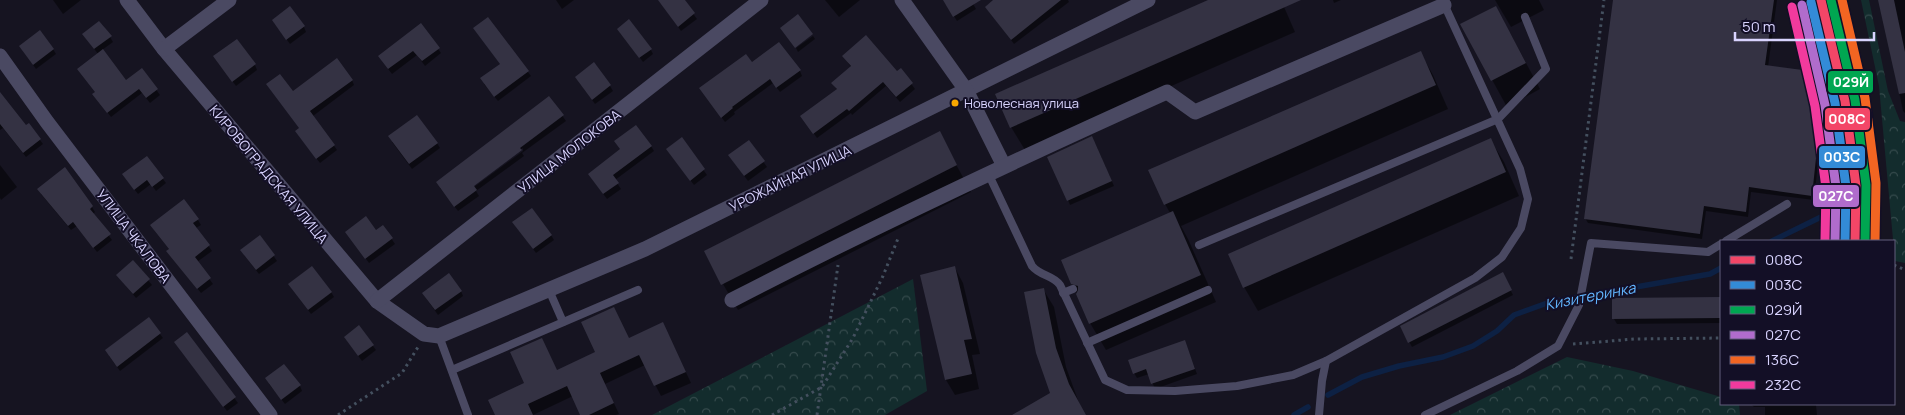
<svg xmlns="http://www.w3.org/2000/svg" width="1905" height="415" font-family="Manrope,sans-serif">
<style>
.forest{fill:url(#forest-crowns)}
.shadow{fill:#0007;fill-rule:evenodd}
.lines{fill:none;stroke-linecap:round;stroke-linejoin:round}
.stream{stroke:#0d2144;stroke-width:5.5}
.building{fill:#343243}
.path{stroke:#44505f;stroke-width:3;stroke-dasharray:2.5 4;stroke-linecap:butt}
.lane{stroke:#4a4962;stroke-width:8}
.street{stroke:#4a4962;stroke-width:15}
.rail-1-casing{stroke:#130f26;stroke-width:12}
.rail-2-casing{stroke:#130f26;stroke-width:12}
.rail-3-casing{stroke:#130f26;stroke-width:12}
.rail-4-casing{stroke:#130f26;stroke-width:12}
.rail-5-casing{stroke:#130f26;stroke-width:12}
.rail-6-casing{stroke:#130f26;stroke-width:12}
.rail-1{stroke:#f34667;stroke-width:9}
.rail-2{stroke:#338bd7;stroke-width:9}
.rail-3{stroke:#00a651;stroke-width:9}
.rail-4{stroke:#b06ccc;stroke-width:9}
.rail-5{stroke:#f26522;stroke-width:9}
.rail-6{stroke:#f13a9d;stroke-width:9}
.bus-dot{fill:#f7a600;stroke:#130f26;stroke-width:2}
.labels{text-anchor:middle;dominant-baseline:central;stroke-width:4;stroke-linejoin:round;paint-order:stroke}
.bus-label{font-size:13px;fill:#d9d4ff;stroke:#130f26;text-anchor:start}
.street-label{font-size:14px;fill:#d9d4ff;stroke:#130f26}
.water-label{font-size:15px;font-style:italic;fill:#62b6ff;stroke:#130f26}
.line-badge{stroke:#130f26;stroke-width:2}
.badge-label{font-size:14px;text-anchor:middle;font-weight:bold;fill:#fff}
</style>
<defs>
<pattern id="forest-crowns" width="20" height="18" patternUnits="userSpaceOnUse" patternTransform="scale(1.25)"><rect width="20" height="18" fill="#132c2d"/><path d="M2 6a3 3 0 1 1 6 0M12 15a3 3 0 1 1 6 0" fill="none" stroke="#354a4c"/></pattern>
</defs>
<rect width="100%" height="100%" fill="#161421"/>
<g class="forest">
<polygon points="1861,0 1869,0 1888,91 1900,121 1905,122 1905,263 1895,261 1879,86"/>
<polygon points="913,279 927,391 885,415 652,415"/>
<polygon points="1567,357 1633,371 1721,397 1721,404 1739,404 1740,415 1450,415"/>
</g>
<g class="shadow">
<polygon points="53,0 81,0 63,14"/>
<polygon points="556,0 574,0 562,9"/>
<polygon points="670,0 683,0 697,19 681,31 666,10"/>
<polygon points="825,0 860,0 839,17"/>
<polygon points="944,0 971,0 976,9 957,21"/>
<polygon points="995,0 1068,0 1069,2 1014,44 986,7"/>
<polygon points="1211,0 1281,0 1295,32 1025,150 1011,127"/>
<polygon points="1333,0 1341,0 1334,3"/>
<polygon points="1495,0 1539,0 1544,10 1511,27"/>
<polygon points="1614,0 1777,0 1768,67 1824,75 1827,80 1814,200 1751,192 1748,217 1706,211 1702,239 1588,223 1585,218"/>
<polygon points="1880,0 1905,0 1905,113 1903,111"/>
<polygon points="276,25 304,27 306,32 290,44"/>
<polygon points="421,25 441,53 425,66 417,55 392,74 382,61"/>
<polygon points="1462,25 1510,33 1540,89 1507,107"/>
<polygon points="622,34 651,50 653,54 643,62"/>
<polygon points="813,36 815,39 798,52 796,48"/>
<polygon points="110,37 113,42 102,50 126,81 142,70 160,95 150,103 142,93 111,117 97,99 96,93 98,54 87,39"/>
<polygon points="53,49 56,54 36,69 23,51"/>
<polygon points="1420,52 1433,75 1448,109 1181,226 1188,239 1216,302 1106,350 1090,323 1072,283 1170,213 1165,204"/>
<polygon points="843,56 897,73 901,70 915,89 900,102 886,86 852,115 851,113 817,138 805,121 837,90 833,83 851,67"/>
<polygon points="218,62 255,65 257,70 236,86"/>
<polygon points="501,64 528,72 531,76 498,101 484,84"/>
<polygon points="752,64 800,71 802,76 780,92 773,83 734,112 735,114 725,122 704,94"/>
<polygon points="352,80 354,85 313,116 337,150 320,163 299,136 300,129 293,93"/>
<polygon points="579,82 610,86 613,91 595,104"/>
<polygon points="0,94 26,127 29,125 43,144 26,157 3,128 0,130"/>
<path d="M549,97L566,121L522,153L524,156L476,191L479,196L458,211L440,188ZM523,148V151L470,190L468,188Z"/>
<polygon points="939,133 971,192 738,310 723,284"/>
<polygon points="681,139 707,175 694,185 670,154"/>
<polygon points="1490,139 1504,162 1519,196 1258,311 1244,287"/>
<polygon points="392,142 437,143 440,148 412,169"/>
<polygon points="749,142 767,167 748,181 733,161"/>
<polygon points="1095,143 1114,186 1070,205 1068,200"/>
<polygon points="651,146 654,151 615,180 621,189 607,199 592,179"/>
<polygon points="0,165 17,187 1,200 0,198"/>
<polygon points="64,169 92,207 95,212 93,214 112,240 97,252 77,226 71,230 41,194"/>
<polygon points="163,179 166,183 156,191 151,184 138,194 127,180"/>
<polygon points="198,220 201,225 196,228 212,251 197,262 213,284 201,293 171,256 170,250 154,230"/>
<polygon points="383,226 395,244 369,263 350,237 376,232"/>
<polygon points="517,227 551,235 554,240 536,253"/>
<polygon points="260,236 277,261 259,274 244,255"/>
<polygon points="133,262 152,285 136,298 118,276"/>
<polygon points="955,268 963,283 980,354 972,355 979,389 955,395 946,380 921,276"/>
<polygon points="1502,273 1513,295 1412,347 1401,327"/>
<polygon points="292,289 331,292 334,297 311,314"/>
<polygon points="1043,289 1054,307 1066,367 1079,403 1085,415 1014,415 1052,394"/>
<polygon points="461,291 463,296 438,315 426,298"/>
<polygon points="1721,298 1721,323 1617,324 1614,319 1614,299"/>
<polygon points="160,334 163,338 120,371 109,356"/>
<polygon points="668,334 691,383 661,396 645,365 605,384 619,414 616,415 582,415 573,396 533,415 496,415 557,371 629,339"/>
<polygon points="345,338 373,346 376,350 362,361"/>
<polygon points="1185,342 1197,374 1155,389 1149,374 1137,378 1134,373"/>
<polygon points="178,347 218,376 238,403 227,411"/>
<polygon points="269,384 300,386 302,391 285,404"/>
<polygon points="1751,404 1820,404 1816,405 1817,415 1765,415 1765,407 1754,407"/>
</g>
<g class="lines">
<g class="stream">
<polyline points="1772,241 1821,217"/>
<polyline points="1328,395 1362,377 1399,366 1443,357 1473,346 1497,331 1514,315 1550,302 1710,274 1721,268"/>
<polyline points="1294,415 1308,407"/>
</g>
</g>
<g class="building">
<polygon points="658,0 685,0 695,13 678,27"/>
<polygon points="943,0 981,0 953,17"/>
<polygon points="993,0 1061,0 1011,40 985,7"/>
<polygon points="1208,0 1301,0 1010,128 995,94"/>
<polygon points="1613,0 1774,0 1765,65 1825,73 1812,196 1749,187 1746,212 1704,206 1700,234 1584,219"/>
<polygon points="1878,0 1894,0 1905,52 1905,93 1899,94"/>
<polygon points="290,6 305,26 286,40 272,20"/>
<polygon points="1496,6 1526,63 1491,81 1460,24"/>
<polygon points="798,14 813,34 795,48 780,28"/>
<polygon points="488,17 529,71 494,97 480,78 500,64 473,28"/>
<polygon points="629,19 652,49 639,58 617,29"/>
<polygon points="99,21 112,36 94,49 82,34"/>
<polygon points="421,23 440,48 422,61 413,51 388,69 378,56"/>
<polygon points="40,30 54,49 33,65 19,46"/>
<polygon points="866,35 897,71 901,68 913,83 896,97 883,82 849,111 847,109 813,134 800,116 837,89 831,83 851,66 842,56"/>
<polygon points="237,39 256,64 232,82 213,56"/>
<polygon points="779,42 801,70 776,88 770,79 732,107 733,108 721,118 699,88 746,54 752,62"/>
<polygon points="103,49 126,80 142,68 158,89 146,98 139,89 107,113 92,94 95,92 77,69"/>
<polygon points="1421,51 1436,85 1164,205 1148,170"/>
<polygon points="337,58 353,80 310,111 335,145 316,159 295,131 299,128 266,84 280,74 293,91"/>
<polygon points="594,62 611,85 592,100 575,77"/>
<polygon points="0,92 26,125 29,123 41,139 23,153 0,124"/>
<polygon points="549,96 564,115 520,148 522,150 474,186 477,190 454,207 436,182"/>
<polygon points="417,115 438,143 409,164 388,136"/>
<polygon points="636,125 652,146 613,175 619,183 603,194 588,174 620,149 614,141"/>
<polygon points="940,131 957,165 721,285 704,251"/>
<polygon points="1092,136 1112,181 1067,201 1047,157"/>
<polygon points="682,137 705,169 690,181 666,149"/>
<polygon points="1491,138 1506,172 1243,288 1228,254"/>
<polygon points="749,140 765,161 744,176 728,155"/>
<polygon points="147,156 164,178 152,187 147,180 134,190 122,174"/>
<polygon points="65,167 93,206 90,209 111,234 93,248 73,222 68,226 37,189"/>
<polygon points="184,199 199,219 193,223 210,245 195,257 211,278 197,289 166,251 169,249 150,225"/>
<polygon points="532,208 552,235 533,249 512,222"/>
<polygon points="1173,211 1201,275 1089,324 1076,294 1078,290 1078,286 1071,284 1061,260"/>
<polygon points="366,216 376,230 383,225 393,238 365,259 345,232"/>
<polygon points="260,235 275,255 256,270 240,250"/>
<polygon points="133,260 150,279 133,294 116,275"/>
<polygon points="312,266 332,292 308,310 288,284"/>
<polygon points="955,266 972,339 964,340 972,374 945,380 920,275"/>
<polygon points="1503,272 1512,290 1408,343 1400,326"/>
<polygon points="449,273 462,291 435,310 422,293"/>
<polygon points="1044,288 1056,348 1069,384 1086,415 1012,415 1050,393 1036,353 1024,292"/>
<polygon points="1721,297 1721,318 1612,319 1612,298"/>
<polygon points="614,307 629,338 663,322 686,372 654,386 639,355 600,373 614,403 589,415 580,415 567,386 528,404 533,415 495,415 488,400 524,383 510,352 542,338 557,370 595,352 581,322"/>
<polygon points="149,317 161,333 117,367 105,350"/>
<polygon points="359,325 374,345 358,356 344,337"/>
<polygon points="187,332 236,397 223,407 174,342"/>
<polygon points="1185,340 1195,369 1151,384 1146,369 1133,374 1128,360"/>
<polygon points="284,364 301,385 281,400 265,378"/>
</g>
<g class="lines">
<g class="path">
<polyline points="1571,259 1604,0"/>
<polyline points="1894,265 1905,270"/>
<polyline points="1573,344 1635,339 1721,338"/>
<polyline points="338,415 402,373 418,347"/>
<polyline points="772,415 822,387 853,338 883,276 899,236"/>
<polyline points="817,415 838,265"/>
</g>
<g class="lane">
<path d="M988,173L1032,266C1040,276 1053,275 1060,285L1105,380L1127,390L1175,391L1237,386L1293,375L1326,361"/>
<polyline points="1726,241 1787,204"/>
<polyline points="1199,245 1498,119 1546,69 1525,17"/>
<polyline points="549,290 563,322"/>
<polyline points="1063,293 1073,289"/>
<polyline points="439,336 468,415"/>
<polyline points="1087,343 1208,290"/>
<polyline points="452,370 638,290"/>
<polyline points="1319,415 1322,381 1326,361 1475,278 1502,257 1521,228 1528,199 1520,169 1444,4"/>
<polyline points="1425,415 1517,371 1558,346 1579,305 1591,243 1708,252 1721,244"/>
</g>
<g class="street">
<polyline points="127,0 164,49 377,301 424,334 439,336 645,249 1148,0"/>
<polyline points="902,0 966,90 1004,166"/>
<polyline points="164,49 229,0"/>
<polyline points="0,56 47,122 270,415"/>
<path d="M732,300C875,226 1020,158 1167,92L1195,112L1444,5"/>
<polyline points="377,301 761,0"/>
</g>
<defs>
<polyline id="rail-1" points="1821,0 1845,101 1856,186 1855,241"/>
<polyline id="rail-2" points="1811,2 1835,103 1846,187 1845,241"/>
<polyline id="rail-3" points="1831,0 1855,100 1866,185 1865,241"/>
<polyline id="rail-4" points="1802,5 1825,105 1836,187 1835,241"/>
<polyline id="rail-5" points="1842,0 1865,98 1876,183 1875,241"/>
<polyline id="rail-6" points="1792,7 1815,106 1826,188 1825,240"/>
</defs>
<use href="#rail-1" class="rail-1-casing"/>
<use href="#rail-2" class="rail-2-casing"/>
<use href="#rail-3" class="rail-3-casing"/>
<use href="#rail-4" class="rail-4-casing"/>
<use href="#rail-5" class="rail-5-casing"/>
<use href="#rail-6" class="rail-6-casing"/>
<use href="#rail-1" class="rail-1"/>
<use href="#rail-2" class="rail-2"/>
<use href="#rail-3" class="rail-3"/>
<use href="#rail-4" class="rail-4"/>
<use href="#rail-5" class="rail-5"/>
<use href="#rail-6" class="rail-6"/>
</g>
<circle class="bus-dot" cx="955" cy="103" r="4.5"/>
<g class="labels">
<g class="bus-label">
<text x="964" y="103">Новолесная улица</text>
</g>
<g class="street-label">
<text transform="translate(569 151) rotate(-38)">УЛИЦА МОЛОКОВА</text>
<text transform="translate(269 174) rotate(50)">КИРОВОГРАДСКАЯ УЛИЦА</text>
<text transform="translate(790 178) rotate(-26)">УРОЖАЙНАЯ УЛИЦА</text>
<text transform="translate(134 236) rotate(53)">УЛИЦА ЧКАЛОВА</text>
</g>
<g class="water-label">
<text transform="translate(1590 296) rotate(-11)">Кизитеринка</text>
</g>
</g>
<g class="line-badge">
<rect x="1827" y="70" width="47" height="24" rx="5" fill="#00a651"/>
<rect x="1824" y="107" width="47" height="24" rx="5" fill="#f34667"/>
<rect x="1818" y="145" width="48" height="24" rx="5" fill="#338bd7"/>
<rect x="1812" y="184" width="48" height="24" rx="5" fill="#b06ccc"/>
</g>
<g class="badge-label">
<text x="1851" y="87">029Й</text>
<text x="1847" y="124">008С</text>
<text x="1842" y="162">003С</text>
<text x="1836" y="201">027С</text>
</g>
<rect x="1720" y="240" width="175" height="165" fill="#130f26" stroke="#625e7d"/>
<rect x="1730" y="256" width="25" height="8" fill="#f34667" stroke="#625e7d"/>
<text x="1765" y="265" font-size="15" fill="#d9d4ff">008С</text>
<rect x="1730" y="281" width="25" height="8" fill="#338bd7" stroke="#625e7d"/>
<text x="1765" y="290" font-size="15" fill="#d9d4ff">003С</text>
<rect x="1730" y="306" width="25" height="8" fill="#00a651" stroke="#625e7d"/>
<text x="1765" y="315" font-size="15" fill="#d9d4ff">029Й</text>
<rect x="1730" y="331" width="25" height="8" fill="#b06ccc" stroke="#625e7d"/>
<text x="1765" y="340" font-size="15" fill="#d9d4ff">027С</text>
<rect x="1730" y="356" width="25" height="8" fill="#f26522" stroke="#625e7d"/>
<text x="1765" y="365" font-size="15" fill="#d9d4ff">136С</text>
<rect x="1730" y="381" width="25" height="8" fill="#f13a9d" stroke="#625e7d"/>
<text x="1765" y="390" font-size="15" fill="#d9d4ff">232C</text>
<path d="M1735 32v8h139v-8" fill="none" stroke="#d9d4ff" stroke-width="2.5"/>
<text x="1742" y="32" font-size="15" fill="#d9d4ff" stroke="#130f26" stroke-width="4" paint-order="stroke">50 m</text>
</svg>
